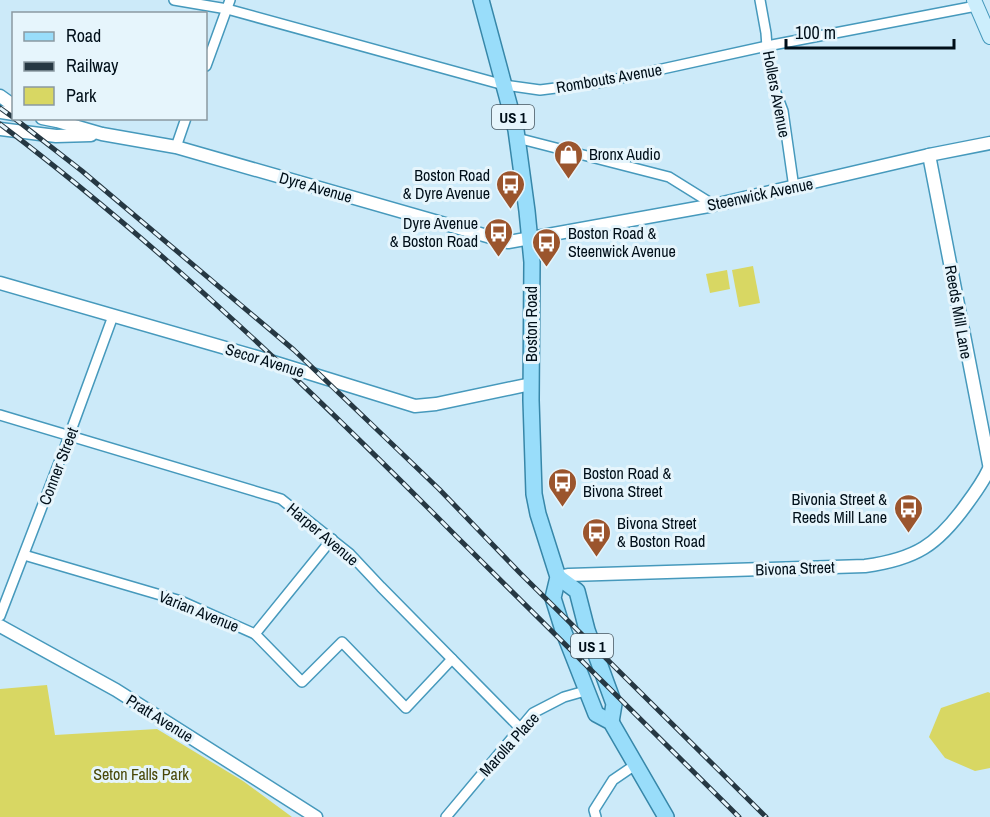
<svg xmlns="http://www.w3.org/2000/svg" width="990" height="817" font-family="'Archivo Narrow',sans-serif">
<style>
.green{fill:#d8d763}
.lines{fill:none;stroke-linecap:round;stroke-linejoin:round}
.minor-casing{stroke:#4699bc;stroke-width:12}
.tertiary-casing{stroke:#4699bc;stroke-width:15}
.secondary-casing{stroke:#4699bc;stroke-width:16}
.primary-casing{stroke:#3787a9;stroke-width:18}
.minor{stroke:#fff;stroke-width:9}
.tertiary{stroke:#fff;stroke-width:12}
.secondary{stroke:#cceefc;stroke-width:14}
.primary{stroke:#99ddfa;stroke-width:15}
.rail-casing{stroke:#263843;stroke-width:5}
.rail{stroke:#e6f5fc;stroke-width:3;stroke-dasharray:9;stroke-linecap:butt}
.labels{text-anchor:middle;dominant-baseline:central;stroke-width:6;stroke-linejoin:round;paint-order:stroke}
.shield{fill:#e6f5fc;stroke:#45545d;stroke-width:1.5}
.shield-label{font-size:15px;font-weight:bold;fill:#000f19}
.street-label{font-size:16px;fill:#000f19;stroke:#e6f5fc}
.poi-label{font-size:16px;fill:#000f19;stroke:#e6f5fc;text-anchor:start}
.park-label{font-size:16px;fill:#484707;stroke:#e6f5fc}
</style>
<rect width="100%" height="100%" fill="#cceaf9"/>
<g class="green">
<polygon points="753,266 760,303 739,307 732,270"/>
<polygon points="727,270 730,289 710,293 706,274"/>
<polygon points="47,685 55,735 157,729 243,781 292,817 0,817 0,689"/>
<polygon points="988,692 990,693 990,768 975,771 945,758 929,737 941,708"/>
</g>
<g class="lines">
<defs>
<g id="minor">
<polyline points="174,0 227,9 504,85 540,90 603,82 767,46 976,6"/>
<polyline points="760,0 766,33 768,61 773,85 783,111 794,188"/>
<polyline points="206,66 230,0"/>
<polyline points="517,138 669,177 714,205"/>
<polyline points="176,147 186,118"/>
<polyline points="0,415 281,499 350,554 381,587 520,728"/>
<polyline points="24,555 181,601 255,634 332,539"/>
<polyline points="0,616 65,447 113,316"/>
<polyline points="255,634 302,682 342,642 406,708 452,659"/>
<polyline points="446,817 533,713 564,697 585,691"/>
<polyline points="596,817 594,810 613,780 635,765"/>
</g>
<g id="tertiary">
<polyline points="0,96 14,106"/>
<polyline points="0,112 14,114"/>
<polyline points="42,118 57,121 102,134 176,147 508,242 714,205 929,155 990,143"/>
<polyline points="0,129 56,136 91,135"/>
<polyline points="929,155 990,469"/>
<polyline points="0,283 257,357 415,406 436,404 531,384"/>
<path d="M558,577L569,575L865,566C916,559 937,545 966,505C975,493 983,482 989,469"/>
<polyline points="0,626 116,690 316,817"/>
</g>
<polyline id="secondary" points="974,0 990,37"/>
<g id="primary">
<polyline points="481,0 516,130 527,211 532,262 531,400 534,494 538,514 558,577 553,598 563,630 596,714 611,722 666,817"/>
<polyline points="558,577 577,591 587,630 614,704 611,722"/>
</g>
</defs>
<use href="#minor" class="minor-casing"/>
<use href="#tertiary" class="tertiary-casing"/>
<use href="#secondary" class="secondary-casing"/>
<use href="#primary" class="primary-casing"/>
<use href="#minor" class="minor"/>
<use href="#tertiary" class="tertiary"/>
<use href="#secondary" class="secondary"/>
<use href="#primary" class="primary"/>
<defs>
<g id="rail">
<polyline points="0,108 14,118"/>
<polyline points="14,118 82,171 294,350 439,489 520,573 766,817"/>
<path d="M0,124C164,248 312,391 457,537C551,630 645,724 739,817"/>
</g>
</defs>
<use href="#rail" class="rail-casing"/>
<use href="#rail" class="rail"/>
</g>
<defs>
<symbol id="shop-pin" viewBox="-11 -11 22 30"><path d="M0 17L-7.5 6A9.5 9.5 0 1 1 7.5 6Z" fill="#9b552d" stroke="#e6f5fc"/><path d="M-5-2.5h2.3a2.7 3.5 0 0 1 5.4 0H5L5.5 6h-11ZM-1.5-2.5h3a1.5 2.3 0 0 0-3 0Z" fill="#fff"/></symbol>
<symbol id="bus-pin" viewBox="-11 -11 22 30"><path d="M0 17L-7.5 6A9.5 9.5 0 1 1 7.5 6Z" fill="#9b552d" stroke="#e6f5fc"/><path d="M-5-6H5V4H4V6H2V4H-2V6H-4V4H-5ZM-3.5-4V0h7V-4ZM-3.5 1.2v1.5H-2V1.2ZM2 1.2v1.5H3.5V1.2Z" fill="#fff"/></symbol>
</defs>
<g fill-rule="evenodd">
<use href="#shop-pin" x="552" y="138" width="33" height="45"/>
<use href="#bus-pin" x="494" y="168" width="33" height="45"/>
<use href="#bus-pin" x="482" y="216" width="33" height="45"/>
<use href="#bus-pin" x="530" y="226" width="33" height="45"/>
<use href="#bus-pin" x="546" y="466" width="33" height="45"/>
<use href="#bus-pin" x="892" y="492" width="33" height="45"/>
<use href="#bus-pin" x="580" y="516" width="33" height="45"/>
</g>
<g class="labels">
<g class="shield">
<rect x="492" y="105" width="42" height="24" rx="4.5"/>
<rect x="571" y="634" width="42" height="24" rx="4.5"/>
</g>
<g class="shield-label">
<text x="513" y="117">US 1</text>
<text x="592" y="646">US 1</text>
</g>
<g class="street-label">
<text transform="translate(609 78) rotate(-10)">Rombouts Avenue</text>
<text transform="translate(777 94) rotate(79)">Hollers Avenue</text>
<text transform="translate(316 187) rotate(16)">Dyre Avenue</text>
<text transform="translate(760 194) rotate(-12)">Steenwick Avenue</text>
<text transform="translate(959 312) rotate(80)">Reeds Mill Lane</text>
<text transform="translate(531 324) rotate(-90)">Boston Road</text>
<text transform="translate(265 360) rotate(17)">Secor Avenue</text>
<text transform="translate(58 466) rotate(-69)">Conner Street</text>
<text transform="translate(323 534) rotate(40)">Harper Avenue</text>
<text transform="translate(795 568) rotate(-2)">Bivona Street</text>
<text transform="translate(199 611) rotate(22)">Varian Avenue</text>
<text transform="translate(160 718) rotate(32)">Pratt Avenue</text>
<text transform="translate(509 744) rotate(-48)">Marolla Place</text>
</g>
<g class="poi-label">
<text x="589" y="154">Bronx Audio</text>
<text x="490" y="175" text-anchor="end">Boston Road<tspan x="490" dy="18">&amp; Dyre Avenue</tspan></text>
<text x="478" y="223" text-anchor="end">Dyre Avenue<tspan x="478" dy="18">&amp; Boston Road</tspan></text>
<text x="568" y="233">Boston Road &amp;<tspan x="568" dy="18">Steenwick Avenue</tspan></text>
<text x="583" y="473">Boston Road &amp;<tspan x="583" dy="18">Bivona Street</tspan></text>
<text x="887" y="499" text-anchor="end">Bivonia Street &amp;<tspan x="887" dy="18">Reeds Mill Lane</tspan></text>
<text x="617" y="523">Bivona Street<tspan x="617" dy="18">&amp; Boston Road</tspan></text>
</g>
<g class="park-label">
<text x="141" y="774">Seton Falls Park</text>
</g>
</g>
<rect x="12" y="12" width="195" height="108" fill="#e6f5fc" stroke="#8a99a1" stroke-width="1.5"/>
<rect x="24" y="32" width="30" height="9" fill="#99ddfa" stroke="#8a99a1" stroke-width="1.5"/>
<text x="66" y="42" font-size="18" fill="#000f19">Road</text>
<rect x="24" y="62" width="30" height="9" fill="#263843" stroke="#8a99a1" stroke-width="1.5"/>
<text x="66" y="72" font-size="18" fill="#000f19">Railway</text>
<rect x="24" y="87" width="30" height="18" fill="#d8d763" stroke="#8a99a1" stroke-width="1.5"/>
<text x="66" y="102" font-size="18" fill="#000f19">Park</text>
<path d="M786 39v9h168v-9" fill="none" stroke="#000f19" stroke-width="3"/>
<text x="795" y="39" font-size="18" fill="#000f19" stroke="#e6f5fc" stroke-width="4.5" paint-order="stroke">100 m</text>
</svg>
